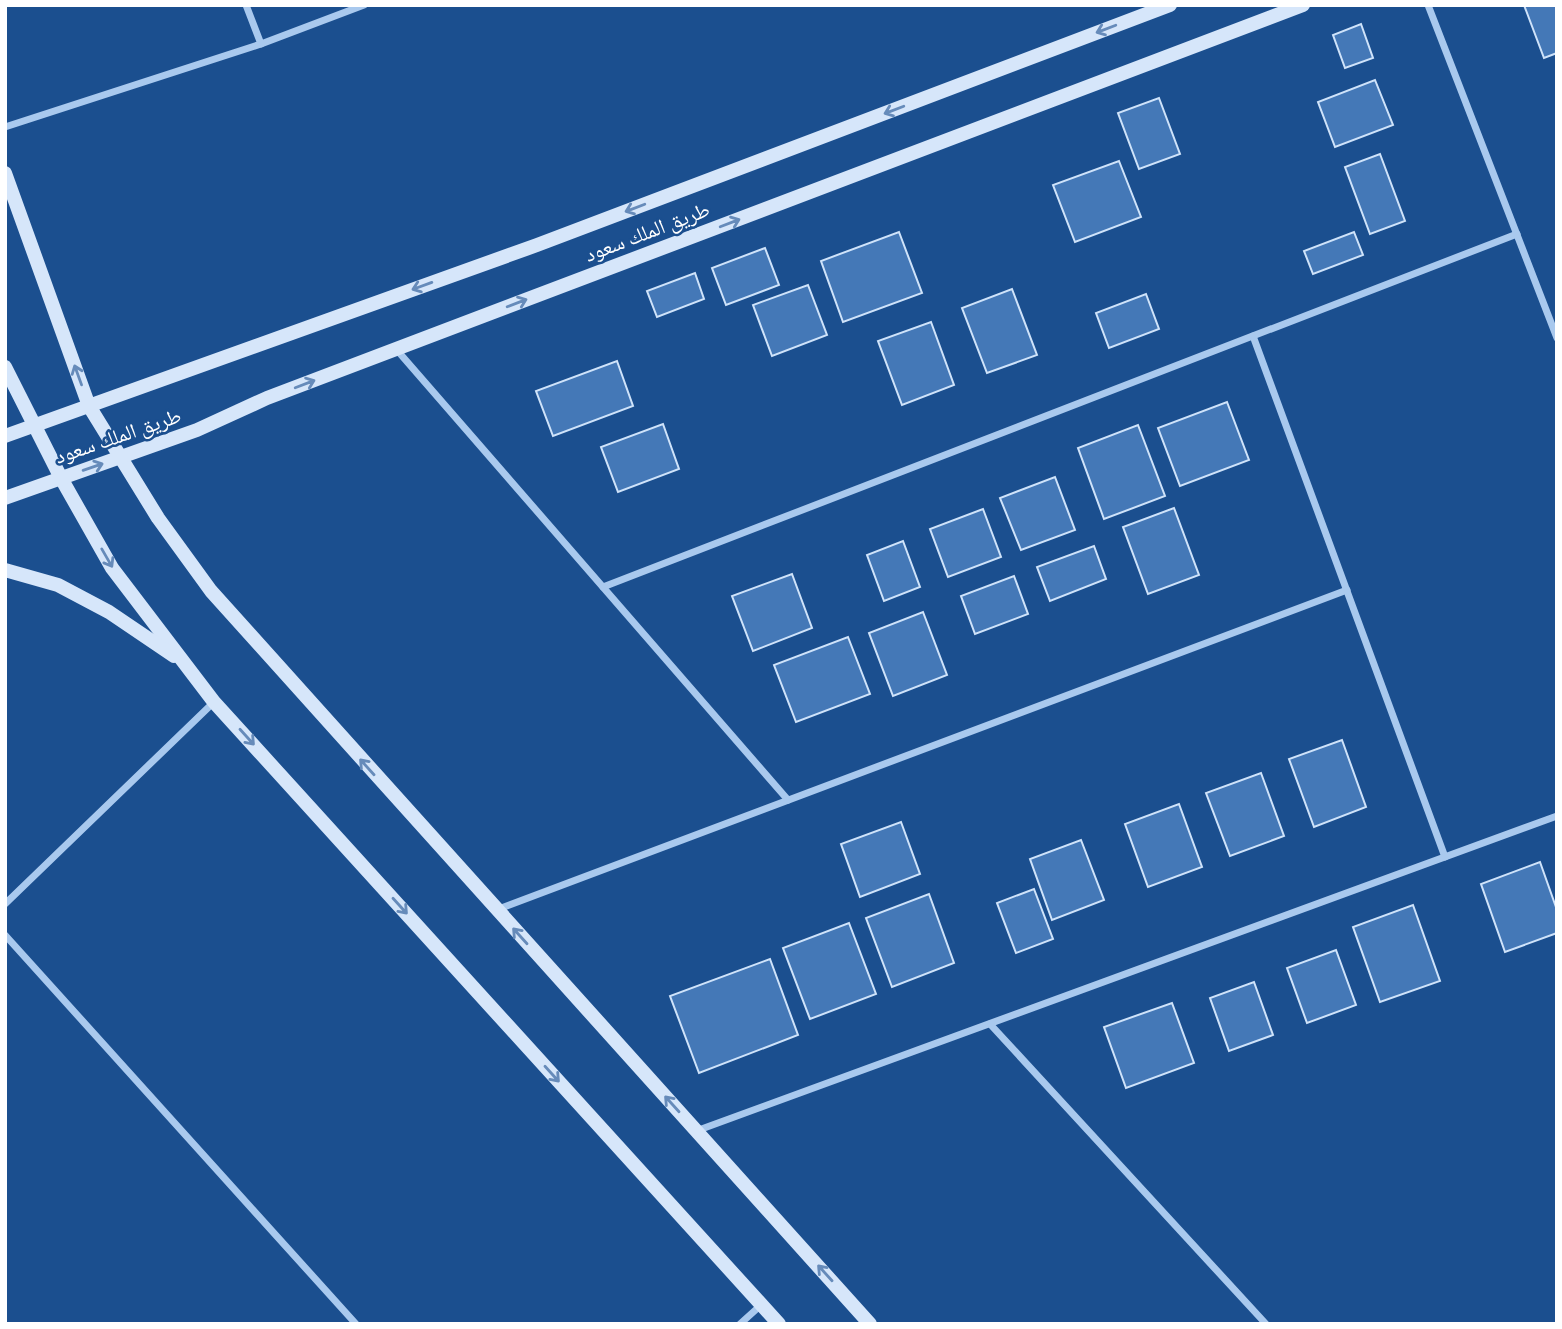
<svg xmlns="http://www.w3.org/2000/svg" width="1562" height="1329" font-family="Signika,'Noto Naskh Arabic',sans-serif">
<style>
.building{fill:#4478b7;stroke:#cfe3fa;stroke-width:2}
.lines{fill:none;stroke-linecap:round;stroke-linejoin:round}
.street{stroke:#a9c9ee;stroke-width:7}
.secondary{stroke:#d6e6fa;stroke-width:14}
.oneway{stroke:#668bba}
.labels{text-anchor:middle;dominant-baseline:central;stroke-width:5;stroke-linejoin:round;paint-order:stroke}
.street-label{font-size:21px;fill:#fff;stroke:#1b4f8f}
</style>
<rect width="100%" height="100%" fill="#1b4f8f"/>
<g class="building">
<polygon points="1524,5 1557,5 1557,53 1544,58"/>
<polygon points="1361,24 1373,58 1345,68 1333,35"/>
<polygon points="1375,80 1393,125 1335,147 1318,102"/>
<polygon points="1159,98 1180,154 1139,169 1118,113"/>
<polygon points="1380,154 1405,221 1370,234 1345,167"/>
<polygon points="1119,161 1141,217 1075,242 1053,185"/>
<polygon points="899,232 922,293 843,322 821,261"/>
<polygon points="1354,232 1363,255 1313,274 1304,251"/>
<polygon points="765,248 779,285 726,305 712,268"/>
<polygon points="695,273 704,299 657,317 647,291"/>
<polygon points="808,285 827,335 772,356 753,305"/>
<polygon points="1012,289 1037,355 987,373 962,308"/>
<polygon points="1146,294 1159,329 1109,348 1096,313"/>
<polygon points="931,322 954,385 902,405 878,341"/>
<polygon points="617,361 633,406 553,436 536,391"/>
<polygon points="1227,402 1249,460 1180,486 1158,428"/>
<polygon points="663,424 679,469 618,492 601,447"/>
<polygon points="1138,425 1165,496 1104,519 1078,448"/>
<polygon points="1055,477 1075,530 1021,550 1000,498"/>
<polygon points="1174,508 1199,575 1148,594 1123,527"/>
<polygon points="983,509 1001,557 948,577 930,529"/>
<polygon points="903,541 920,587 884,601 867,555"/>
<polygon points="1094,546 1106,579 1050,601 1037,567"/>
<polygon points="792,574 812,628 753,651 732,596"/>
<polygon points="1014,576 1028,614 975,634 961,596"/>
<polygon points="923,612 947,675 893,696 869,633"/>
<polygon points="848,637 870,694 796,722 774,665"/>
<polygon points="1342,740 1366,807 1314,827 1289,759"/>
<polygon points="1261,773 1284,836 1230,856 1206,793"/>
<polygon points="1179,804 1202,867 1148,887 1125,824"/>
<polygon points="901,822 920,874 860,897 841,844"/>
<polygon points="1081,840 1104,900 1052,920 1030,859"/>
<polygon points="1540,862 1557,910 1557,933 1505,952 1481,884"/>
<polygon points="1034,889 1053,939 1016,953 997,903"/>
<polygon points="929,894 954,963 892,987 866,918"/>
<polygon points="1413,905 1440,981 1380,1002 1353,927"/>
<polygon points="849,923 876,994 810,1019 783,948"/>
<polygon points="1336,950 1356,1005 1307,1023 1287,968"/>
<polygon points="770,959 798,1035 699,1073 670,996"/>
<polygon points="1254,982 1273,1035 1229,1051 1210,998"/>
<polygon points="1172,1003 1194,1063 1126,1088 1104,1027"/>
</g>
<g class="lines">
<g class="street">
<polyline points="246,5 261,44"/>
<polyline points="1428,5 1557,338"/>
<polyline points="5,127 261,44 364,5"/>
<polyline points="1253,336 1445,857"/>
<polyline points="396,349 788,800"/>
<polyline points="603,587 1517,234"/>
<polyline points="5,904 214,702"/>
<polyline points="496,910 1347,590"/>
<polyline points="5,935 356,1324"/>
<polyline points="990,1024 1266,1324"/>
<polyline points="696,1131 1557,816"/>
<polyline points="740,1324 761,1305"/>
</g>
<g class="secondary">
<polyline points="5,173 89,406 158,518 211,591 870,1324"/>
<polyline points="5,367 61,478 112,568 214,702 779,1324"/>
<polyline points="5,436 537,245 1170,5"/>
<polyline points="5,498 197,430 267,398 1303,5"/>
<polyline points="5,570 58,585 109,612 174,656"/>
</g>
</g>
<defs><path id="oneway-shaft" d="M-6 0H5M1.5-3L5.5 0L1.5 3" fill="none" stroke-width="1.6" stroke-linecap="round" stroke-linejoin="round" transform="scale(1.75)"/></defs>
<g class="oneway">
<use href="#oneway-shaft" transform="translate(1106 29) rotate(159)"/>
<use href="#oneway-shaft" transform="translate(894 110) rotate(159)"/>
<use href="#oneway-shaft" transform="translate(635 208) rotate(159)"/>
<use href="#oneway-shaft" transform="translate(730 223) rotate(-21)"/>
<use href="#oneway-shaft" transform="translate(422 286) rotate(160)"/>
<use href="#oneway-shaft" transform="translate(517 303) rotate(-21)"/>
<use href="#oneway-shaft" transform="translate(78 375) rotate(-110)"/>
<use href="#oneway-shaft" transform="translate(305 384) rotate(-21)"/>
<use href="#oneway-shaft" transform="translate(93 467) rotate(-19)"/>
<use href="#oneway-shaft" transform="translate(107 558) rotate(60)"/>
<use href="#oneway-shaft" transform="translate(247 737) rotate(48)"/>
<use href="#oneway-shaft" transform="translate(367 767) rotate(-132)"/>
<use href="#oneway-shaft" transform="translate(400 906) rotate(48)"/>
<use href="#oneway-shaft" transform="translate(520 936) rotate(-132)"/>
<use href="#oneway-shaft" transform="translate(552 1074) rotate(48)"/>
<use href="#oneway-shaft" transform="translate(672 1104) rotate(-132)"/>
<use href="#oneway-shaft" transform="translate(825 1273) rotate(-132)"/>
</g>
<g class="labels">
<g class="street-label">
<text transform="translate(647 232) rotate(-21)">طريق الملك سعود</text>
<text transform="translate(118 436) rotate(-19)">طريق الملك سعود</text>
</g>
</g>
<rect width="1562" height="1329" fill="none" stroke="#ffffff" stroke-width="14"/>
</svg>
